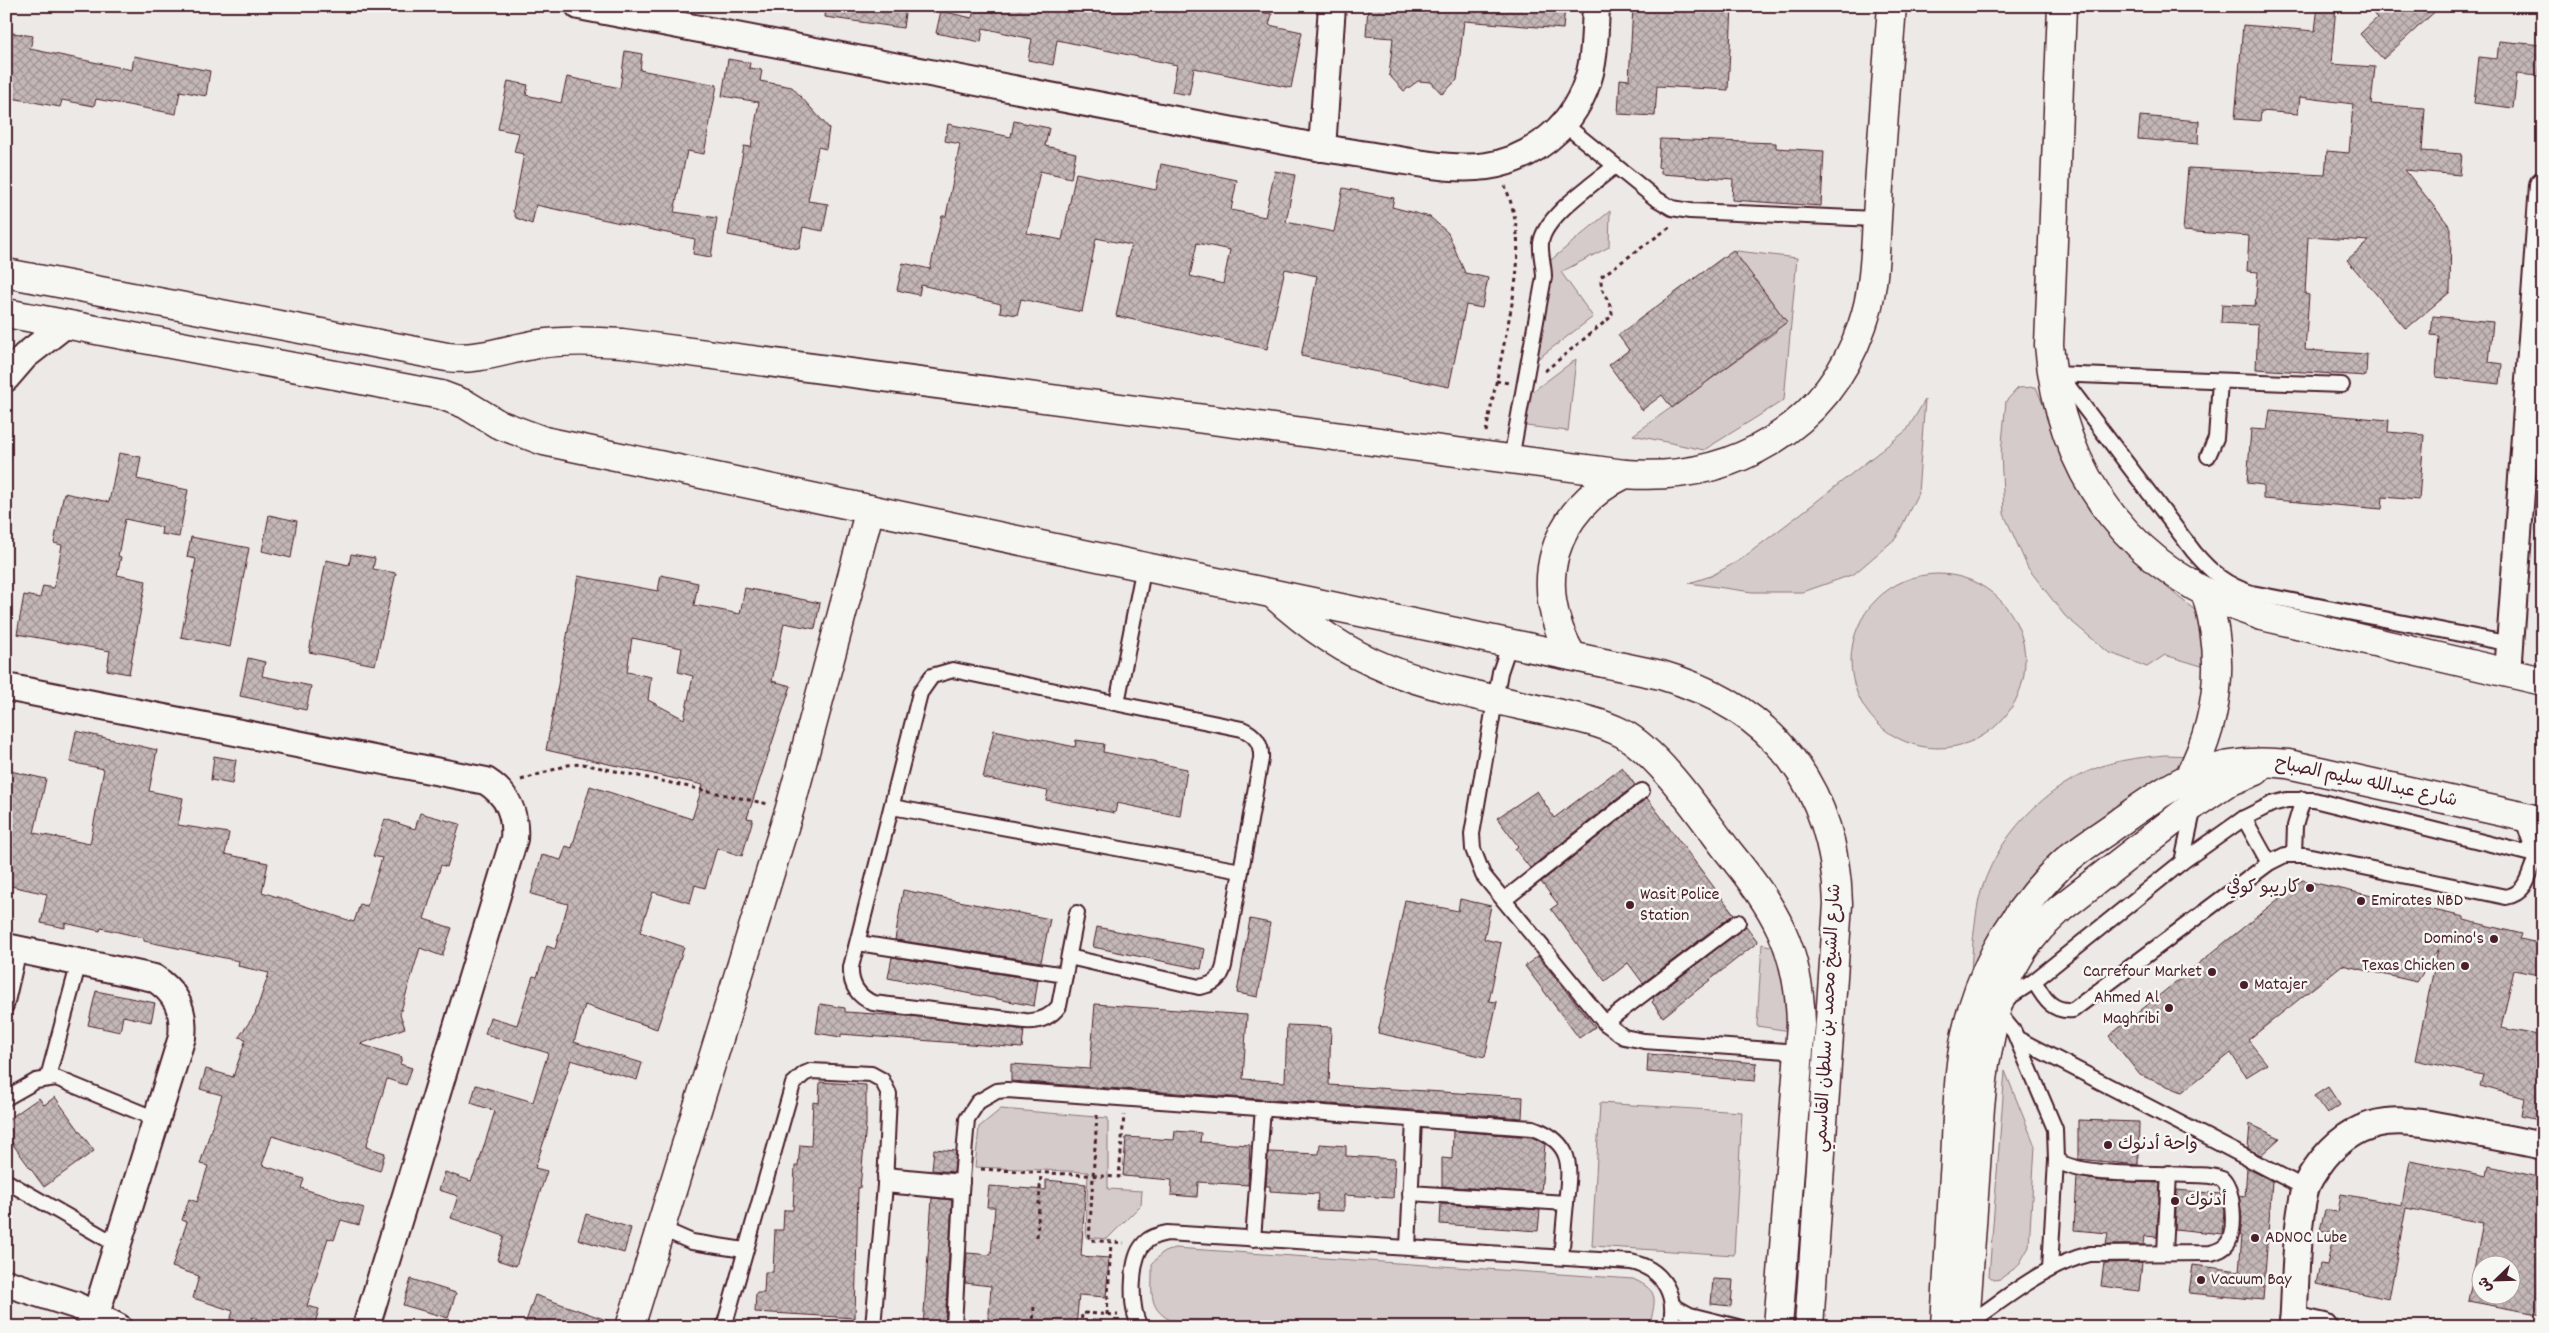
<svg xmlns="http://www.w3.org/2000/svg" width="2549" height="1333" font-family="Dekko,'Playpen Sans Arabic',sans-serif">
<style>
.grass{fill:#d4cbca;stroke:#8f757a}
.building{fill:url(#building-cross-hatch);stroke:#4a1f2b;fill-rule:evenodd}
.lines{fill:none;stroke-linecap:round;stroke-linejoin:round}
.lane-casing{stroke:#4a1f2b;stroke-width:18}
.street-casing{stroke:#4a1f2b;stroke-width:30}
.secondary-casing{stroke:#4a1f2b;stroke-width:31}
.path{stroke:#4a1f2b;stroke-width:3;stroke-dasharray:4 4;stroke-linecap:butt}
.lane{stroke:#f6f6f2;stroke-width:14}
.street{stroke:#f6f6f2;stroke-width:26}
.secondary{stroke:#f6f6f2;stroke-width:28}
.poi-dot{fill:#4a1f2b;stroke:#f6f6f2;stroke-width:2}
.labels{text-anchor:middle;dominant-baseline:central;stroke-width:5;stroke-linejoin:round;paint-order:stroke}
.street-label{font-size:18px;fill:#4a1f2b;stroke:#f6f6f2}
.poi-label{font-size:18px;fill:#4a1f2b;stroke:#f6f6f2;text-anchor:start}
</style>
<defs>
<pattern id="building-cross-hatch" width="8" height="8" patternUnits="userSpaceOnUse" patternTransform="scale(1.25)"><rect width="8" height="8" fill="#c4b7b7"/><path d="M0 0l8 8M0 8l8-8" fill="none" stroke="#a19495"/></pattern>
</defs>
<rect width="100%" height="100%" fill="#ece9e6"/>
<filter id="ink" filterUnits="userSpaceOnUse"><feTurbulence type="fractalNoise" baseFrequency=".02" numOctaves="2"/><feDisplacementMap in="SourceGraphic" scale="10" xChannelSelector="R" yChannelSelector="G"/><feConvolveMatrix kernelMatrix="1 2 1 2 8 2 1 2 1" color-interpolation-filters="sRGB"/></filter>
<g filter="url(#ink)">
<g class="grass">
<polygon points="1610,211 1609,247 1561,272 1593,317 1532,363 1545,265"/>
<polygon points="1737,251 1797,258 1784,400 1704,450 1633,435 1776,332 1725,261"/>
<polygon points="1576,359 1568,431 1518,425 1528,395"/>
<polygon points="2036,387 2058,443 2144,565 2165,586 2212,624 2208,668 2165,655 2147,667 2108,652 2065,616 2028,568 2004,514 2001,453 2006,401 2018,388"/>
<polygon points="1925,400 1918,493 1896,538 1854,574 1803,592 1752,592 1689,583 1711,576 1740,560 1812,505 1907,430"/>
<circle cx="1938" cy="661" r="87"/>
<path d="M2165,755L2197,756L2102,823L1971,974C1972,949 1974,924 1979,899C1994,838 2046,784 2105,765C2124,759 2145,757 2165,755Z"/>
<polygon points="1762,944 1782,949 1797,1032 1757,1026"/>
<polygon points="2005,1071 2035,1146 2029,1247 2018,1266 2000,1279 1994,1280 1989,1276"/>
<polygon points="1600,1103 1742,1112 1734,1255 1592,1246"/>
<polygon points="1001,1109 1108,1118 1108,1189 1142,1191 1141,1205 1107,1239 1086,1237 1088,1172 975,1167 979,1127"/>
<path d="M1175,1248L1633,1279C1662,1292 1654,1300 1650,1327H1284L1170,1320C1146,1307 1153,1289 1152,1264L1162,1253Z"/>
</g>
<g class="building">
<polygon points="826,6 906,6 903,28 825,17"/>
<polygon points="975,6 1254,6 1253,11 1272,14 1269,25 1302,32 1291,88 1194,68 1189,95 1172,92 1177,65 1057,40 1053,65 1028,60 1032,39 983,28 981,42 936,33 941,11 972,18"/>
<polygon points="1368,6 1565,6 1563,29 1464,21 1457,80 1442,94 1431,82 1418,81 1404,91 1389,75 1393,38 1366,36"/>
<polygon points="1633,6 1732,6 1728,90 1657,86 1655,116 1618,114 1620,79 1629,80"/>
<polygon points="2318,6 2336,6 2331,64 2375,67 2371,104 2425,108 2422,151 2462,154 2460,175 2405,170 2451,228 2450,292 2406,329 2347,260 2369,241 2308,237 2305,294 2309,295 2305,350 2367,354 2366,376 2256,369 2258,325 2221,323 2222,304 2255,306 2258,272 2247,271 2249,236 2183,231 2188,168 2325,175 2327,151 2349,153 2353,104 2300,97 2298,114 2261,111 2260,121 2235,119 2243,25 2315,31"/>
<polygon points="2367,6 2441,6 2383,59 2360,34 2377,18"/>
<polygon points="6,32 33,36 30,49 132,70 134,56 210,71 206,96 180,91 176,114 96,99 94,106 62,100 60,107 6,97"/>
<polygon points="2499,41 2542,45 2539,76 2517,74 2513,108 2474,103 2479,57 2497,59"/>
<polygon points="625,51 642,54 640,70 717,85 704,154 687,151 674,212 717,218 711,257 693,254 695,239 536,205 532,224 516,218 513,211 524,154 514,152 519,133 498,129 508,81 528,85 526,95 561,103 567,77 620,88"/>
<polygon points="728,59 750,63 749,68 762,70 760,81 792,87 829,128 826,149 818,147 808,201 828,204 823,231 803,227 799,249 728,235 744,146 751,147 759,102 722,96"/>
<polygon points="2140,116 2199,121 2198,144 2138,139"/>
<path d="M1014,121L1049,128L1045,146L1076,153L1071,178L1040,171L1027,233L1062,240L1076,173L1156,190L1161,164L1237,180L1231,210L1265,217L1275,171L1295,175L1286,222L1334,232L1343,188L1394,198L1392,207L1430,217L1448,233L1465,273L1488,278L1482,308L1466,305L1449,387L1301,356L1317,276L1285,269L1267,349L1116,316L1131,245L1096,238L1082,312L1021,299L1017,315L1000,312L1001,304L921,285L919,295L897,290L903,263L930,269L942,216H946L960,144L945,141L948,124L1011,137ZM1197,243L1230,250L1223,284L1190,276Z"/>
<polygon points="1660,139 1776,143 1776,148 1824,151 1821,206 1732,200 1733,179 1661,174 1661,168 1658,167"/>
<polygon points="1733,250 1787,322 1672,408 1662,395 1642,410 1609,365 1629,350 1618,335"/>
<polygon points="2433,316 2493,322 2489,362 2502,364 2500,384 2436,377 2439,336 2431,335"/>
<polygon points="2270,410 2389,420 2388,432 2424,435 2419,500 2383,497 2382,509 2263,499 2263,485 2247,483 2251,429 2267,430"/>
<polygon points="119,453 141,457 137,479 188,490 179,537 161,534 162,527 125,519 118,556 121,557 117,575 146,581 129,674 107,670 110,651 17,634 24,595 40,598 43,586 54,588 62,545 54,543 64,493 109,502"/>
<polygon points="269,515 297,521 291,558 262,551"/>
<polygon points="191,537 249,548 230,647 181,637 196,559 187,557"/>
<polygon points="351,554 375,558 373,569 396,573 375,665 309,652 326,560 349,565"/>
<path d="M661,575L698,583L694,605L740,614L745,588L820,603L815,629L784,623L772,681L791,686L747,818L753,819L742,856L717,848L705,888L695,885L690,903L653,892L640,932L684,947L657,1029L585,1005L574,1042L642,1063L637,1080L571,1060L535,1168L547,1171L516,1266L497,1260L504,1236L451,1218L458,1196L439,1190L445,1172L471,1181L478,1165L495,1111L471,1103L476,1085L533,1102L548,1053L485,1034L490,1017L517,1025L533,976L537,977L547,946L555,949L568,904L531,894L542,855L561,860L566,846L572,848L590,786L692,819L703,785L546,750L578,576L658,591ZM632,638L682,648L678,672L693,676L684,719L648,700L651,677L627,672Z"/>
<polygon points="248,658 265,662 262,676 311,686 306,710 240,696"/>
<polygon points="994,730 1075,747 1076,740 1104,744 1103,752 1187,769 1180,816 1117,803 1115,813 1046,800 1048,791 983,778"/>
<polygon points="76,731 157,750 149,791 183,798 178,825 229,833 225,854 268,863 262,892 354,922 360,904 367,906 382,858 373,856 385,819 415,829 420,813 460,824 447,867 441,865 424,919 452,928 442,956 420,948 400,1014 405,1028 360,1044 402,1057 400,1064 412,1068 406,1085 387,1079 366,1147 385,1153 380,1171 272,1136 262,1165 304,1179 301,1188 364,1208 359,1225 341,1220 334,1240 328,1238 307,1306 319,1309 314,1327 283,1327 252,1317 249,1327 228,1327 233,1311 193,1298 199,1276 172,1267 187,1222 182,1220 189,1199 197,1202 208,1166 200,1164 222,1095 200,1089 206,1069 233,1077 246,1039 239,1037 255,1014 269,973 238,966 239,961 144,941 144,938 101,928 100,931 65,923 65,928 41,923 47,894 6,885 6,770 46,779 34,833 90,844 104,769 70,762"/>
<polygon points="214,756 236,760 232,784 211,780"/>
<polygon points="1622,767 1635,785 1530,868 1515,849 1518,846 1497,818 1537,791 1554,818"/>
<polygon points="1647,798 1734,914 1643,983 1628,963 1605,981 1551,909 1558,904 1541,882"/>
<polygon points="2302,880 2464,917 2464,920 2522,934 2520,939 2543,944 2543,976 2514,970 2501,1028 2543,1036 2543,1121 2521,1116 2524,1098 2480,1086 2483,1075 2415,1060 2438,949 2417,982 2342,965 2248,1040 2267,1064 2246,1077 2231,1053 2182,1092 2140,1075 2109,1036"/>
<polygon points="903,890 1050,919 1041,962 895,940"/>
<polygon points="1460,899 1491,906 1484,939 1501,943 1489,1001 1497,1002 1485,1057 1378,1033 1405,900 1458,911"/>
<polygon points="1250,919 1270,923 1258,997 1237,993"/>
<polygon points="1746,926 1758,942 1663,1017 1652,1002 1654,1000 1653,998"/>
<polygon points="1097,927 1205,949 1201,969 1093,947"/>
<polygon points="1538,956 1595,1027 1579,1038 1525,966"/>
<polygon points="892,957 1038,980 1034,1006 888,978"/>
<polygon points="96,991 155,1003 151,1022 123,1016 120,1032 88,1025"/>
<polygon points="820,1004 845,1008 845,1012 921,1017 1024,1030 1022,1048 841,1034 841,1037 816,1033"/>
<polygon points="1095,1004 1247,1015 1243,1079 1285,1082 1287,1025 1331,1027 1329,1085 1523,1097 1522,1118 1011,1081 1011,1064 1090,1069"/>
<polygon points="1648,1054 1757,1063 1755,1081 1647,1072"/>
<polygon points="820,1082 866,1085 866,1124 860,1188 858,1188 855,1318 755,1312 756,1293 764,1293 765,1272 773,1272 775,1230 783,1230 784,1210 793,1210 795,1166 798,1166 800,1145 811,1146 813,1102 819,1103"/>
<polygon points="2328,1087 2340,1105 2327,1114 2314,1096"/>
<polygon points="55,1097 94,1151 44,1187 6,1135 6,1121 39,1098 44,1105"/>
<polygon points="2078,1120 2139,1122 2138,1165 2078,1159"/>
<polygon points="2250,1124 2280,1138 2261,1155 2248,1149"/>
<polygon points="1175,1131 1201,1133 1200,1142 1250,1145 1248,1185 1198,1182 1197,1197 1171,1195 1172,1180 1123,1176 1126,1137 1174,1140"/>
<polygon points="1453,1131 1531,1137 1542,1142 1545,1144 1541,1193 1442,1186 1442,1158 1452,1159"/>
<polygon points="1320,1144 1346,1146 1346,1156 1395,1159 1393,1198 1344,1195 1344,1211 1317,1210 1318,1194 1270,1191 1270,1186 1266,1186 1268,1152 1319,1154"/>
<polygon points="934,1149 956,1151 954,1172 932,1170"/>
<path d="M2410,1161L2487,1176L2489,1166L2543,1178V1315L2468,1301L2483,1223L2406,1208L2389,1299L2316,1284L2320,1264L2327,1265L2334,1233L2320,1230L2325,1210L2338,1212L2341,1194L2402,1205ZM2482,1266H2512V1296H2482Z"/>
<polygon points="2247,1168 2272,1181 2263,1300 2189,1293 2193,1265 2239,1271 2242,1236 2240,1235 2242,1219 2239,1196 2245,1197"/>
<polygon points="2077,1177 2101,1181 2160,1183 2157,1237 2145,1236 2144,1245 2106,1245 2108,1233 2074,1230"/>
<polygon points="1046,1180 1086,1184 1081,1256 1109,1258 1106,1297 1079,1295 1076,1327 988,1327 991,1286 965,1283 967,1253 991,1255 995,1207 987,1207 989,1186 1046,1190"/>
<polygon points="2177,1190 2221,1194 2224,1211 2222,1234 2175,1229"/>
<polygon points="932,1198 952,1200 945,1327 923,1327"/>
<polygon points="1441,1204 1540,1210 1538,1231 1440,1224"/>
<polygon points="586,1214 631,1228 624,1253 578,1239"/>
<polygon points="2142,1262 2139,1291 2101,1286 2104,1263"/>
<polygon points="411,1279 456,1293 448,1318 403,1305"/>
<polygon points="1713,1279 1733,1280 1731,1306 1711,1304"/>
<polygon points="535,1295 615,1323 615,1327 524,1327"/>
</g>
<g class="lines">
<defs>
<g id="lane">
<polyline points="1564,124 1655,198 1672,208 1690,211 1876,219"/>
<polyline points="2053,374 2342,385"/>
<path d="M2059,374L2194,552C2212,573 2226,585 2252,593L2511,644"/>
<polyline points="2208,456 2216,438 2220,381"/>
<path d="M1511,459L1544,277C1544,266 1540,254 1541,243C1544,216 1595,183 1615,166"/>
<polyline points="1510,643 1500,672 1472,834 1473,849 1483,875 1605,1023 1624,1037 1644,1041 1799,1052"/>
<polyline points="1117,703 1144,566"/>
<polyline points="892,807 1241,871"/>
<polyline points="2522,817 2535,855"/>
<polyline points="2244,818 2269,863"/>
<polyline points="2294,854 2295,826 2303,799"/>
<polyline points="2182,862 2194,807"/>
<polyline points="1504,900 1642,791"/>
<polyline points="858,943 1065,975"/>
<path d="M1069,957L1199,987C1213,985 1221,979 1224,966L1261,759C1262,744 1256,735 1242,729L953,670L932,676L920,693L851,967C850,984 857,996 873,1003L1025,1021C1039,1022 1050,1018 1059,1006L1077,913"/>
<path d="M2034,981C2044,998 2051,1012 2073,1010L2269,863L2285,855H2306L2506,897C2533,892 2527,864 2543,848"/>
<polyline points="2002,1002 2034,981 2182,862 2244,818 2272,804 2287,800 2314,800 2535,855"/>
<polyline points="6,1006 19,950"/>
<polyline points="1996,1010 2014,1032 2055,1129 2056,1160 2050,1269"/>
<polyline points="1605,1023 1738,922"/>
<polyline points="2018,1039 2305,1188"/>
<polyline points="48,1077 79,962"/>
<polyline points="6,1098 36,1081 56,1078 156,1119"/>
<polyline points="885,1175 962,1182"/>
<polyline points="6,1181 117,1245"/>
<polyline points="885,1185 961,1192"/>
<polyline points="1410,1193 1566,1203"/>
<polyline points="660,1228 692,1242 744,1250"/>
<polyline points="1253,1239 1263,1108"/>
<polyline points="1408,1247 1414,1120"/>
<polyline points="2165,1252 2169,1173"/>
<polyline points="1672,1305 1690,1315 1738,1327"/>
<path d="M1965,1326C2004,1300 2044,1265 2090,1254L2211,1253C2218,1251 2224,1249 2228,1243C2236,1229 2234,1190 2222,1179C2212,1175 2202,1175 2191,1175C2156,1172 2084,1178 2056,1160"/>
<polyline points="724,1327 793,1084 804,1074 811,1071 871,1074 882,1080 889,1094 885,1185 873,1327"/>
<path d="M954,1327L961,1192L967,1119L978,1102L997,1091L1007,1090L1533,1128C1574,1143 1570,1166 1566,1203C1564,1221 1563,1239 1561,1257"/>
<path d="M1141,1327C1129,1312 1130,1259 1143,1245C1149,1237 1158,1235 1167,1233L1631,1262C1663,1269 1678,1295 1670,1327"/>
</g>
<g id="street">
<path d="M579,6L1322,148C1350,152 1378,157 1405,161C1465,171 1511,175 1558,130C1575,113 1588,88 1592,63C1595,45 1595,25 1596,6"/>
<polyline points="1322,148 1332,6"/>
<polyline points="6,378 25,356 66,324"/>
<polyline points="2508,673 2543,185"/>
<path d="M6,687L486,781C508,795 516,813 514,839L366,1327"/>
<path d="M6,947L154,978C176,992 185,1010 182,1037L92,1327"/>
<polyline points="6,1283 75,1305 118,1327"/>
<polyline points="2293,1320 2324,1327"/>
<path d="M2293,1327C2296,1282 2295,1234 2305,1190C2308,1178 2317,1167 2324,1158C2364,1110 2407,1119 2460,1130C2488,1135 2515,1140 2543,1146"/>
</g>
<g id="secondary">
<path d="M2062,6L2049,345C2060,479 2134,574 2262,616L2543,681"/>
<path d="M6,273L447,357C478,361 507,349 538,344C566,340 594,341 622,343L1625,474C1732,482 1826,429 1862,326C1876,287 1875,243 1878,202C1882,137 1887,72 1892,6"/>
<path d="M6,313L441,395L465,404L498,424L544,441L1661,675C1774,708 1835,787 1838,904L1809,1327"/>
<path d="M1273,594C1355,670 1419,683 1524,706C1556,714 1593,718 1622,733C1660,754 1701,816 1728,851C1775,909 1799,947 1801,1024L1778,1327"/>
<path d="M1572,656C1530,585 1552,510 1625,474"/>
<path d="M2189,777C2220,718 2225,657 2206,594"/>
<polyline points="630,1327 790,808 870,509"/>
<path d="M1945,1327C1948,1271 1951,1216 1955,1161C1957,1126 1957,1090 1962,1056C1972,983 2009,915 2061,865C2079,848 2103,835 2122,820C2180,779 2214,756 2288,764L2543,821"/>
<polyline points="1965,1327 1980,1107 1985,1063 1996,1010 2010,972 2024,948 2041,927 2061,908 2195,804 2226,783 2256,771"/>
</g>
</defs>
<use href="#lane" class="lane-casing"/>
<use href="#street" class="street-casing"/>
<use href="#secondary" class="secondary-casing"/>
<g class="path">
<path d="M1545,371L1612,316C1613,302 1597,290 1602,276L1670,227"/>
<polyline points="1496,381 1509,383"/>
<path d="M1486,432C1492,401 1499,370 1505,339C1516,284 1527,240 1505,186"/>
<polyline points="521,780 568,765 583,764 768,804"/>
<polyline points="1097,1115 1089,1240 1124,1243"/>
<polyline points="981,1169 1119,1177 1124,1115"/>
<polyline points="1037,1237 1041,1173"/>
<polyline points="1107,1315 1111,1242"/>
<polyline points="1033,1327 1034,1305"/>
<polyline points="1081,1327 1082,1313 1118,1315"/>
</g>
<use href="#lane" class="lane"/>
<use href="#street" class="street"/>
<use href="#secondary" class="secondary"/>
</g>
</g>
<g class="poi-dot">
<circle cx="2310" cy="888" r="5"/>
<circle cx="2361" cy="901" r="5"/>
<circle cx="1630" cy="905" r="5"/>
<circle cx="2494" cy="939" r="5"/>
<circle cx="2465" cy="966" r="5"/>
<circle cx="2212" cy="972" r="5"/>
<circle cx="2244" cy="985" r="5"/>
<circle cx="2169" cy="1008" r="5"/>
<circle cx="2108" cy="1145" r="5"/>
<circle cx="2175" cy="1201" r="5"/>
<circle cx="2255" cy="1238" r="5"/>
<circle cx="2201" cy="1280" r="5"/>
</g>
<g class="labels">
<g class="street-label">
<text transform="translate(2366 783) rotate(12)">شارع عبدالله سليم الصباح</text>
<text transform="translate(1829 1018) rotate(-87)">شارع الشيخ محمد بن سلطان القاسمي</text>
</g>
<g class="poi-label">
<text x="2300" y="888" text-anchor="end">كاريبو كوفي</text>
<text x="1640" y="895">Wasit Police<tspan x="1640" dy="21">Station</tspan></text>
<text x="2371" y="901">Emirates NBD</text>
<text x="2484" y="939" text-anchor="end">Domino's</text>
<text x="2455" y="966" text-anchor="end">Texas Chicken</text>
<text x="2202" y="972" text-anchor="end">Carrefour Market</text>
<text x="2254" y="985">Matajer</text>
<text x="2159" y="998" text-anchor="end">Ahmed Al<tspan x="2159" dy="21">Maghribi</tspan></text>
<text x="2118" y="1145">واحة أدنوك</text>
<text x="2185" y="1201">أدنوك</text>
<text x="2265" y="1238">ADNOC Lube</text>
<text x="2211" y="1280">Vacuum Bay</text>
</g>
</g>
<rect width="2549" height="1333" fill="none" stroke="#f6f6f2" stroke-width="25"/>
<rect x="12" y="12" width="2524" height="1308" fill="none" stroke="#4a1f2b" stroke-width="2" filter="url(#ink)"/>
<g transform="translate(2496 1280) rotate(247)"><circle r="24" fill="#f6f6f2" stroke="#b1a0a2"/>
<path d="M0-4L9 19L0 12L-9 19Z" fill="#4a1f2b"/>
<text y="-8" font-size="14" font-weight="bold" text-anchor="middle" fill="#4a1f2b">ش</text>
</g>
</svg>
